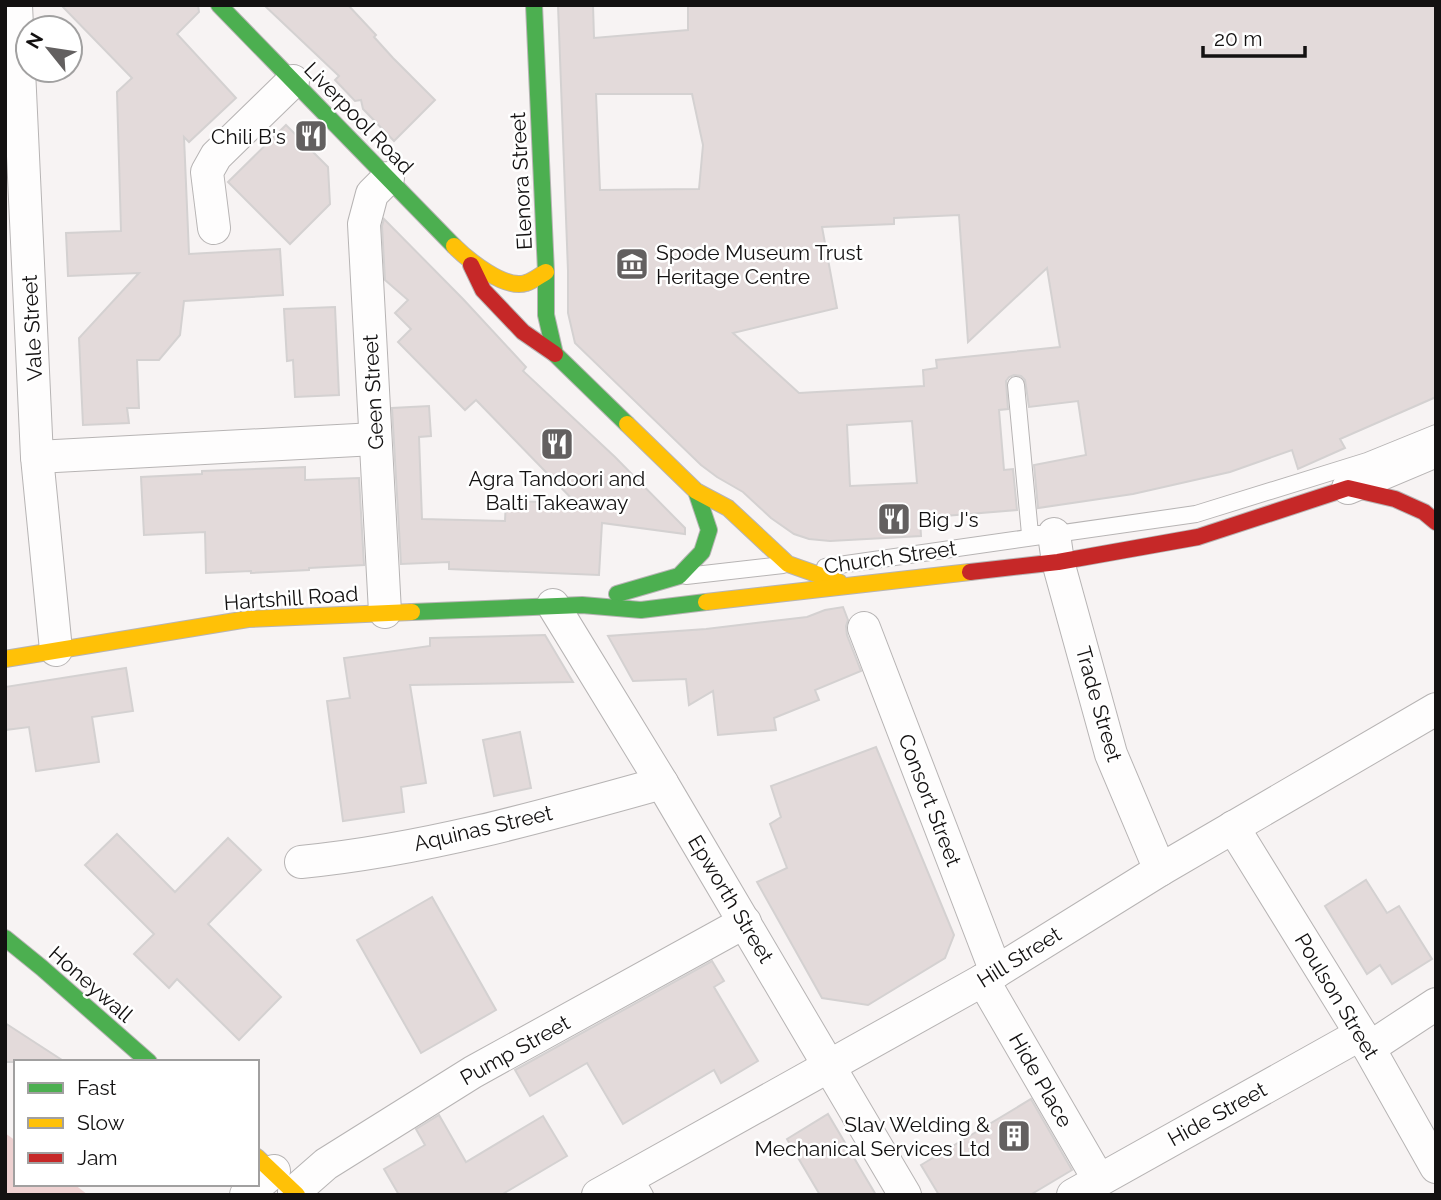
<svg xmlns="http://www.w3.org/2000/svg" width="1441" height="1200" font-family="Raleway,sans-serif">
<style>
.green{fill:#eed1d1}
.building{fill:#e3dada;stroke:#d4d1d1;stroke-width:2;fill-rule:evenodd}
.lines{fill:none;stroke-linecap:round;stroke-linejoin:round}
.lane-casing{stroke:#b7b4b4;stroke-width:18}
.street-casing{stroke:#b7b4b4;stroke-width:34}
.fast-casing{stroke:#b7b4b4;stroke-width:18}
.slow-casing{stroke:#b7b4b4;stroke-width:18}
.jam-casing{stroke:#b7b4b4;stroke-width:18}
.lane{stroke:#fefdfd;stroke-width:16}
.street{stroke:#fefdfd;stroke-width:32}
.fast{stroke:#4caf50;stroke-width:16}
.slow{stroke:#ffc107;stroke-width:16}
.jam{stroke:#c62828;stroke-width:16}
.labels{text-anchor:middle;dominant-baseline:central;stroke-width:5;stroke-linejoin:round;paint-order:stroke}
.street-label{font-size:21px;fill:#131111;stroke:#fff}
.poi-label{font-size:21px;fill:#131111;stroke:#fff;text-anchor:end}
</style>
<rect width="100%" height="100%" fill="#f7f3f3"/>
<polygon class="green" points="5,1133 16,1141 16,1184 74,1184 88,1195 5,1195"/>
<g class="building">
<polygon points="61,5 198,5 199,12 177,34 236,98 189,142 184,137 189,254 280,249 283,295 184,301 180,335 159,360 137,360 139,408 127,408 129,423 83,425 79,338 139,273 68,276 66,233 121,231 117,92 132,78"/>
<polygon points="264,5 348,5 376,35 374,37 393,58 435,100 394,141 363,109 361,100 355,101 335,80 339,76"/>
<path d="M558,5H593L594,38L688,30V5H1436V397L1340,439L1345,448L1298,469L1292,450L1230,472L1133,494L1038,508L1034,465L1086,455L1078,401L1029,407L1025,380L1021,376L1014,375L1009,377L1006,381L1008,409L999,410L1004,470L1013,469L1017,510L920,518L921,536L830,541L809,539L794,534L771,518L743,492L717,477L701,465L575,343L568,313V271ZM596,94H692L703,145L699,189L600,190ZM959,215L968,342L1047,268L1060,347L936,360L937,368L923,370L924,386L799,393L733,333L837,308L822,227L894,224V218ZM912,421L917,483L850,486L847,425Z"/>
<polygon points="286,125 328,167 330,204 290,244 228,182"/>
<polygon points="384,219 463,299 526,367 523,371 615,457 685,528 685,534 602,523 599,575 449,569 449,562 401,564 392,408 429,406 431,436 419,437 422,519 505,521 506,501 576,503 476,400 465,410 398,342 411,329 395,313 408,300 385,280 382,226"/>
<polygon points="335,307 339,395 295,397 293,360 287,361 284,309"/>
<polygon points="305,467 305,480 359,478 364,565 309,568 309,570 251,573 251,571 206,573 205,532 144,535 141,477 202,474 202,471"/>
<polygon points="843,607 848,620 846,626 847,635 861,671 815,690 819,700 774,718 776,730 718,735 713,691 689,705 686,679 633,681 608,636 706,629 807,617 825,610"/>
<polygon points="545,635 573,682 410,685 426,783 401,787 404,812 343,821 327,701 350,698 344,658 430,646 430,638"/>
<polygon points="126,668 133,711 92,717 99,762 36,771 29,727 5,730 5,687"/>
<polygon points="520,732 531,788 494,796 483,740"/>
<polygon points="876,747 954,935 945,958 868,1005 822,998 757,882 787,868 770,824 781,817 771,786"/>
<polygon points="117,834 175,892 228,838 261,870 208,924 281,997 239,1040 177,979 169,988 134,954 154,934 85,865"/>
<polygon points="1366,880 1387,913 1399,906 1432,959 1392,984 1380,965 1367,974 1325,906"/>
<polygon points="432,897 496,1010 421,1053 357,940"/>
<polygon points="712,961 724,981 714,987 758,1061 721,1083 714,1070 623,1124 587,1063 530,1096 515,1070"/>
<polygon points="5,1023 65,1062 5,1062"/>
<polygon points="1031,1099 1072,1170 1030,1195 939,1195 921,1165"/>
<polygon points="828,1114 876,1195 820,1195 787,1139"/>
<polygon points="439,1115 466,1162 543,1116 567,1156 501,1195 399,1195 384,1169 425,1145 416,1129"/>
</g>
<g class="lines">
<defs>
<g id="lane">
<polyline points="1016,385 1030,534 1042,534"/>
<polyline points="825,567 1196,514 1367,461 1436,433"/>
<polyline points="686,576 783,565"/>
<polyline points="633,1174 645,1195"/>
</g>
<g id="street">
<polyline points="16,5 37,457 56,650"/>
<polyline points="214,228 207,172 216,156 293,81"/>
<polyline points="37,457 375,439"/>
<polyline points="1348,488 1436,451"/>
<polyline points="1054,534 1058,562 1111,754 1160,870"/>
<polyline points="553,605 662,783 905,1195"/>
<polyline points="385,612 364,224 372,194 388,178"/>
<polyline points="864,628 996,972"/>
<polyline points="1233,827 1361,1034 1436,1167"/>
<path d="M301,862C424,850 544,816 662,783"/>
<polyline points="983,980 1099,1180"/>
<polyline points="1369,1048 1436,1004"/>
<polyline points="294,1192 326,1164 473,1072 745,922"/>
<polyline points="246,1195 274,1171"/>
<polyline points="598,1195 983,980 1160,870 1436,709"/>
<polyline points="1073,1195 1361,1034"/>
</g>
<g id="fast">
<polyline points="219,5 454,246"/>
<polyline points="534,5 546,272 546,315 555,354 627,424"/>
<polyline points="617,594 679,576 702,552 709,530 696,491"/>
<polyline points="412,612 582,605 641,610 706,602"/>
<polyline points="5,938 42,968 149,1062"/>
</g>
<g id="slow">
<path d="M454,246C468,260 505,290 526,283C533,281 540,275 546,272"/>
<polyline points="627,424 696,491 728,508 788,564 839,582"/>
<polyline points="706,602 970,572"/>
<polyline points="5,659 248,619 412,612"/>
<polyline points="257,1157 297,1195"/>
</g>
<g id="jam">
<polyline points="471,265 483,290 523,332 555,354"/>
<polyline points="970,572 1058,562 1198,537 1348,488 1395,499 1424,512 1436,522"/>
</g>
</defs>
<use href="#lane" class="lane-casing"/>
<use href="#street" class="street-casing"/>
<use href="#fast" class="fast-casing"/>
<use href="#slow" class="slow-casing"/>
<use href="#jam" class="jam-casing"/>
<use href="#lane" class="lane"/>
<use href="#street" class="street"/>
<use href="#fast" class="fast"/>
<use href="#slow" class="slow"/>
<use href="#jam" class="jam"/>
</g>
<defs>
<symbol id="restaurant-square" viewBox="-11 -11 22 22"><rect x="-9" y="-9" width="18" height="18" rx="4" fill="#636060" stroke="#fff"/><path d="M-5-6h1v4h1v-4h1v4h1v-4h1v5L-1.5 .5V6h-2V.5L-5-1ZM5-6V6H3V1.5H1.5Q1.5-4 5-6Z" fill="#fff"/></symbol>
<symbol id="museum-square" viewBox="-11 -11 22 22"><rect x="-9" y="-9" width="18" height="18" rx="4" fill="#636060" stroke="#fff"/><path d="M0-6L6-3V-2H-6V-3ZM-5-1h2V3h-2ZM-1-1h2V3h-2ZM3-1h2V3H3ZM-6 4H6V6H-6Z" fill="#fff"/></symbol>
<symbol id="building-square" viewBox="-11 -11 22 22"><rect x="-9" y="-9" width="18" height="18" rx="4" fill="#636060" stroke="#fff"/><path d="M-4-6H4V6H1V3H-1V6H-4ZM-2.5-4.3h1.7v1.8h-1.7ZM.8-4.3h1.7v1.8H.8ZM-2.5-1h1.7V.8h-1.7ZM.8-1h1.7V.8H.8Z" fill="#fff"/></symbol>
</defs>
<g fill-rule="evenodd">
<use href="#restaurant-square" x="292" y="117" width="38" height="38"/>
<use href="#museum-square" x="613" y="245" width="38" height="38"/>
<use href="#restaurant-square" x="538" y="425" width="38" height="38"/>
<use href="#restaurant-square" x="875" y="500" width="38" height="38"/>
<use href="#building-square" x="995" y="1117" width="38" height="38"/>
</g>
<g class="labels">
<g class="street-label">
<text transform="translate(359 118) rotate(46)">Liverpool Road</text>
<text transform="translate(521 181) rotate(-93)">Elenora Street</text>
<text transform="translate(32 328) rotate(-93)">Vale Street</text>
<text transform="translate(373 392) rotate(-93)">Geen Street</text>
<text transform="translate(890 557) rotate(-8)">Church Street</text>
<text transform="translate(291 598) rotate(-4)">Hartshill Road</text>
<text transform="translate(1099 704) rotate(74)">Trade Street</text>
<text transform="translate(930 800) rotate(69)">Consort Street</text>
<text transform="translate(483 828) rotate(-13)">Aquinas Street</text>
<text transform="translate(731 899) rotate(59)">Epworth Street</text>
<text transform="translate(1019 957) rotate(-32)">Hill Street</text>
<text transform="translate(91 984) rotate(41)">Honeywall</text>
<text transform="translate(1337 996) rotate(59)">Poulson Street</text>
<text transform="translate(515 1050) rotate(-29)">Pump Street</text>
<text transform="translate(1041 1080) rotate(60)">Hide Place</text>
<text transform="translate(1217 1114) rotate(-29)">Hide Street</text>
</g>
<g class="poi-label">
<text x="286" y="136">Chili B's</text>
<text x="656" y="252" text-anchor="start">Spode Museum Trust<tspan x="656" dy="24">Heritage Centre</tspan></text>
<text x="557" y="478" text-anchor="middle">Agra Tandoori and<tspan x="557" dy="24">Balti Takeaway</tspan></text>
<text x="918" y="519" text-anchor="start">Big J's</text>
<text x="990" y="1124">Slav Welding &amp;<tspan x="990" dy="24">Mechanical Services Ltd</tspan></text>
</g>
</g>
<rect width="1441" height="1200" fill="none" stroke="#131111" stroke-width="14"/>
<rect x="14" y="1060" width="245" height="126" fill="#ffffff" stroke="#a1a0a0" stroke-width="2"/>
<rect x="28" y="1083" width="35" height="10" fill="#4caf50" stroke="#a1a0a0" stroke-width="2"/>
<text x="77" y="1095" font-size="21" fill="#131111">Fast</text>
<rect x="28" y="1118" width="35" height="10" fill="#ffc107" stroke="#a1a0a0" stroke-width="2"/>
<text x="77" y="1130" font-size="21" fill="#131111">Slow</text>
<rect x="28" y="1153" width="35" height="10" fill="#c62828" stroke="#a1a0a0" stroke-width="2"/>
<text x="77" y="1165" font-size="21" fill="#131111">Jam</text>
<g transform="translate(49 49) rotate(300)"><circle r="33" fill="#ffffff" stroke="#a1a0a0" stroke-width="2"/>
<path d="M0-5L12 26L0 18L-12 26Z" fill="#636060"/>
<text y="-10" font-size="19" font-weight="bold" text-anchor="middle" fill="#131111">N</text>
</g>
<path d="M1203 46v10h102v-10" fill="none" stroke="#131111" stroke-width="3.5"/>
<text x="1214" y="46" font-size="21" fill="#131111" stroke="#ffffff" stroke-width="5" paint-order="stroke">20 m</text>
</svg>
